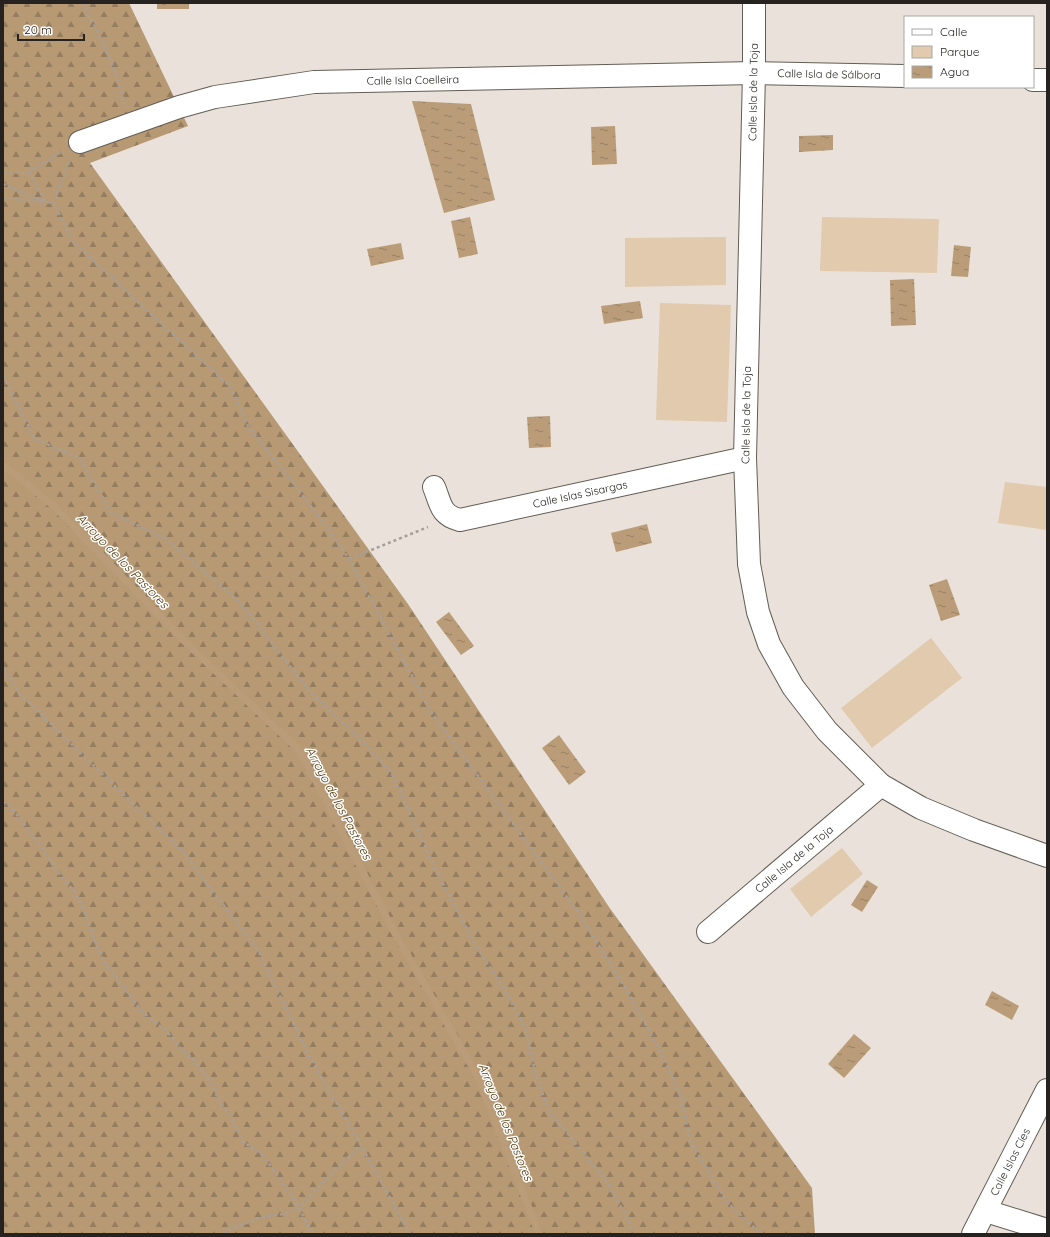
<svg xmlns="http://www.w3.org/2000/svg" width="1050" height="1237" font-family="Quicksand,sans-serif">
<style>
.forest{fill:url(#forest-firs)}
.green{fill:#e1caae}
.water{fill:url(#water-ripples)}
.lines{fill:none;stroke-linecap:round;stroke-linejoin:round}
.stream{stroke:#ba9d78;stroke-width:7}
.minor-casing{stroke:#635d55;stroke-width:24}
.path{stroke:#a69f99;stroke-width:2.5;stroke-dasharray:3 3;stroke-linecap:butt}
.minor{stroke:#fff;stroke-width:22}
.labels{text-anchor:middle;dominant-baseline:central;stroke-width:3;stroke-linejoin:round;paint-order:stroke}
.street-label{font-size:11px;fill:#25221f;stroke:#fff}
.water-label{font-size:12px;font-style:italic;fill:#4e3100;stroke:#fff}
</style>
<defs>
<pattern id="forest-firs" width="22" height="20" patternUnits="userSpaceOnUse"><rect width="22" height="20" fill="#b79a74"/><path d="M5 1l3.5 6h-7zM16 11l3.5 6h-7z" fill="#957d5f"/></pattern>
<pattern id="water-ripples" width="26" height="14" patternUnits="userSpaceOnUse"><rect width="26" height="14" fill="#ba9d78"/><path d="M2 4q2-2 4 0t4 0M15 11q2-2 4 0t4 0" fill="none" stroke="#978062"/></pattern>
</defs>
<rect width="100%" height="100%" fill="#eae2da"/>
<polygon class="forest" points="3,3 129,3 188,126 90,163 408,604 609,907 812,1188 815,1234 3,1234"/>
<g class="green">
<polygon points="822,217 939,219 937,273 820,271"/>
<polygon points="726,237 726,285 625,287 625,238"/>
<polygon points="660,303 731,305 727,422 656,420"/>
<polygon points="1005,482 1047,487 1047,530 998,523"/>
<polygon points="931,638 962,678 872,748 841,708"/>
<polygon points="842,848 863,874 811,917 790,889"/>
</g>
<g class="water">
<rect x="157" y="3" width="32" height="6"/>
<polygon points="412,101 471,104 495,200 444,213"/>
<polygon points="615,126 617,164 592,165 591,127"/>
<polygon points="833,135 833,150 799,152 799,136"/>
<polygon points="470,217 478,254 459,258 451,221"/>
<polygon points="401,243 404,259 371,266 367,249"/>
<polygon points="954,245 971,247 968,277 951,276"/>
<polygon points="914,279 916,325 891,326 890,280"/>
<polygon points="640,301 643,318 604,324 601,306"/>
<polygon points="550,416 551,447 529,448 527,417"/>
<polygon points="647,524 652,543 616,552 611,533"/>
<polygon points="947,579 960,615 941,621 929,585"/>
<polygon points="449,612 474,646 461,655 436,622"/>
<polygon points="559,735 586,772 569,785 542,748"/>
<polygon points="867,880 878,887 862,912 851,905"/>
<polygon points="992,991 1019,1006 1012,1020 985,1005"/>
<polygon points="854,1034 871,1048 844,1078 828,1064"/>
</g>
<g class="lines">
<polyline class="stream" points="3,465 55,507 182,639 300,751 393,930 478,1077 539,1234"/>
<defs>
<g id="minor">
<polyline points="754,3 754,73 745,458 749,564 758,612 769,644 793,687 827,731 881,785 921,808 974,830 1047,856"/>
<polyline points="1033,80 1047,80"/>
<polyline points="80,142 179,107 215,97 314,82 754,73 905,76"/>
<path d="M434,487C441,504 440,515 460,520L745,458"/>
<polyline points="708,932 881,785"/>
<polyline points="986,1211 1047,1230"/>
<polyline points="973,1234 1047,1090"/>
</g>
</defs>
<use href="#minor" class="minor-casing"/>
<g class="path">
<path d="M83,3C100,37 116,66 124,104"/>
<polyline points="69,162 54,203 72,240 142,306 231,387 248,426 318,515 349,559 432,713 581,916 633,1001 662,1055 682,1099 690,1141 727,1202 761,1234"/>
<polyline points="29,172 45,201"/>
<polyline points="3,173 29,172 61,152"/>
<polyline points="3,184 45,202 54,203"/>
<polyline points="3,198 43,202"/>
<polyline points="3,376 35,439 79,458 112,513 166,539 241,603 309,691 354,733 391,772 437,872 476,946 503,987 526,1030 536,1076 550,1112 605,1179 629,1221 631,1234"/>
<polyline points="349,559 428,527"/>
<polyline points="3,668 21,695 184,853 259,952 308,1054 361,1145 410,1234"/>
<polyline points="3,802 9,805 25,825 62,877 74,891 84,909 97,947 105,963 141,1010 153,1021 166,1030 179,1047 193,1059 213,1086 218,1099 231,1117 243,1142 261,1153 294,1199 313,1234"/>
<polyline points="224,1234 230,1229 266,1216 284,1214 299,1208 336,1169 361,1145"/>
</g>
<use href="#minor" class="minor"/>
</g>
<g class="labels">
<g class="street-label">
<text transform="translate(829 74) rotate(1)">Calle Isla de Sálbora</text>
<text transform="translate(413 80) rotate(-1)">Calle Isla Coelleira</text>
<text transform="translate(753 92) rotate(-89)">Calle Isla de la Toja</text>
<text transform="translate(746 415) rotate(-89)">Calle Isla de la Toja</text>
<text transform="translate(580 494) rotate(-12)">Calle Islas Sisargas</text>
<text transform="translate(794 859) rotate(-40)">Calle Isla de la Toja</text>
<text transform="translate(1010 1162) rotate(-63)">Calle Islas Cíes</text>
</g>
<g class="water-label">
<text transform="translate(123 561) rotate(46)">Arroyo de los Pastores</text>
<text transform="translate(339 803) rotate(62)">Arroyo de los Pastores</text>
<text transform="translate(506 1122) rotate(68)">Arroyo de los Pastores</text>
</g>
</g>
<rect width="1050" height="1237" fill="none" stroke="#25221f" stroke-width="8"/>
<rect x="904" y="16" width="130" height="72" fill="#ffffff" stroke="#a8a7a5"/>
<rect x="912" y="29" width="20" height="6" fill="#ffffff" stroke="#a8a7a5"/>
<text x="940" y="36" font-size="12" fill="#25221f">Calle</text>
<rect x="912" y="46" width="20" height="12" fill="#e1caae" stroke="#a8a7a5"/>
<text x="940" y="56" font-size="12" fill="#25221f">Parque</text>
<rect x="912" y="66" width="20" height="12" fill="url(#water-ripples)" stroke="#a8a7a5"/>
<text x="940" y="76" font-size="12" fill="#25221f">Agua</text>
<path d="M18 34v6h66v-6" fill="none" stroke="#25221f" stroke-width="2"/>
<text x="24" y="34" font-size="12" fill="#25221f" stroke="#ffffff" stroke-width="3" paint-order="stroke">20 m</text>
</svg>
